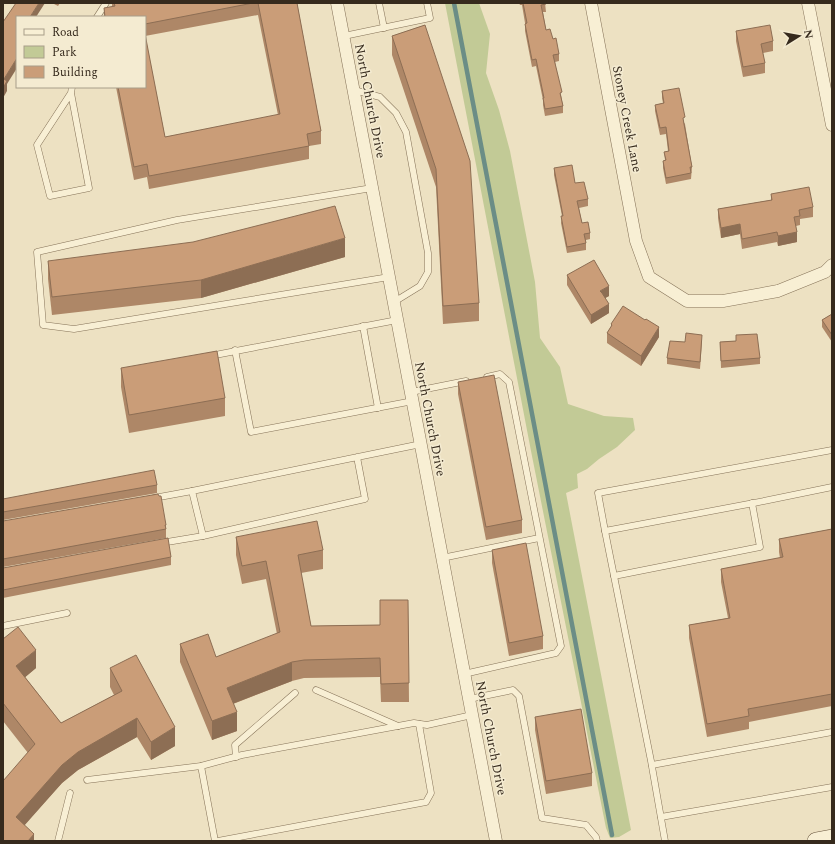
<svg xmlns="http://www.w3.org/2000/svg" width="835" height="844" font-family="Spectral,serif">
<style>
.green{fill:#c2ca96}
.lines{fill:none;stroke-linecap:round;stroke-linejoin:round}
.stream{stroke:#6b8d86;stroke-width:4.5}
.lane-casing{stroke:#867359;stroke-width:7}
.street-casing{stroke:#867359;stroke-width:13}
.secondary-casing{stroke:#67543d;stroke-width:18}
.lane{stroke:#f8efd4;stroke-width:6}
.street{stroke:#f8efd4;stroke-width:12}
.secondary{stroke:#f8efd4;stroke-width:17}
.wall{fill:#ae8767;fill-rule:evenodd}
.shaded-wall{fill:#8d6e54}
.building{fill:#ca9d78;stroke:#8d6e54}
.labels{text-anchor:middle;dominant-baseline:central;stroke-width:3;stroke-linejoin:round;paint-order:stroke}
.street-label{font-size:13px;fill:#362a1d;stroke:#f4ebd1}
</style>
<rect width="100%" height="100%" fill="#ede1c2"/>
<polygon class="green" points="445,3 479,3 490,34 486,73 499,110 510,151 535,282 540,338 560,367 568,404 604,416 633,418 635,430 617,447 599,459 587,469 577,474 578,488 566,493 631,830 619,837 610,838 606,828 531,451"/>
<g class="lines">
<polyline class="stream" points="454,3 612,835"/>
<defs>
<g id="lane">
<polyline points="379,3 384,28"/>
<polyline points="97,17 106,3"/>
<polyline points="344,36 430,18 427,3"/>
<polyline points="354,90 380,97 396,113 406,132 428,253 428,272 420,286 394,302"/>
<polyline points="71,93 89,188 50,196 37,145 71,93 72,87"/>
<polyline points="372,188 177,220 37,252 43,325 74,329 389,277"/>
<polyline points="363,326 378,408"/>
<polyline points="235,350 251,432 413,401"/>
<polyline points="210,356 397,320"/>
<polyline points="411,392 466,381"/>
<polyline points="357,457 365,499 203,536 192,491 421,444"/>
<polyline points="154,498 192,491"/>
<polyline points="605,531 598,493 832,450"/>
<polyline points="161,543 203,536"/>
<polyline points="442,558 539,538"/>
<polyline points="614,576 760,547 752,503"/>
<polyline points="3,626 67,613"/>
<polyline points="464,674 556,653 561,646 509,382 500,374 487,377"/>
<polyline points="316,690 398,726"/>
<polyline points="469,699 513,690 519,696 542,818 586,825 596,837 597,841"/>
<polyline points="236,757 235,745 295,693"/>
<polyline points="652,765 832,732"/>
<polyline points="201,766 215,841"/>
<polyline points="87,780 201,766 242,755 414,723 427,725 472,715"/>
<polyline points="661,817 832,787"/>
<polyline points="58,841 70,793"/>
<polyline points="218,841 426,802 431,793 419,724"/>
<polyline points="665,841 651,761 605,531 754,503 832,487"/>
</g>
<g id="street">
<polyline points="337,3 496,841"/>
<polyline points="591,3 636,241 649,277 687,301 723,301 778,291 825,272 832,265"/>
<polyline points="808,3 832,125"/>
</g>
<polyline id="secondary" points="816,841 832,838"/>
</defs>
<use href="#lane" class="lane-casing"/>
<use href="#street" class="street-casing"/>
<use href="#secondary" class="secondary-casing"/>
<use href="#lane" class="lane"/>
<use href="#street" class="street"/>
<use href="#secondary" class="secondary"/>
</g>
<g class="wall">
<polygon points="52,3 60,3 58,6"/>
<path d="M112,3H297L321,131V144L309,146V159L149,189L147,177L134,180L116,87H145V17H104V8L112,7ZM258,15L278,115L165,137L145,36Z"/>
<polygon points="519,3 545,3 546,12 543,12 546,30 553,39 559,54 559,61 555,62 563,106 563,113 545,116 543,105 543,100 536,66 532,67 525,31 525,23 522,5 520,5"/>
<polygon points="425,25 479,303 479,321 443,324 436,187 392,55 392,36"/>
<polygon points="736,31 773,41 773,51 763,53 765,63 765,73 743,77 736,41"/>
<polygon points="662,91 685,124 692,167 691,179 666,184 663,168 663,161 665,160 664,152 668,151 666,134 660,135 655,111 655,105 663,103 662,98"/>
<polygon points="554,168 575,183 588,199 588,206 579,208 582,223 590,233 590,239 586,240 586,250 567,253 561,223 562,216 554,175"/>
<polygon points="771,194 813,207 813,217 800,219 800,225 796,226 797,242 778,246 777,242 742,249 740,234 721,238 718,218 718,209 771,200"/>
<polygon points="345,257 201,298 52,315 48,279 48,261"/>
<polygon points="567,275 609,296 605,298 609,313 591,324 567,285"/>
<polygon points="832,314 832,342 822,327 822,320"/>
<polygon points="645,320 659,337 641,366 607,343 607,333 611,327 611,324"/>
<polygon points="736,335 760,358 760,364 721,368 720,342 736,341"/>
<polygon points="702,341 700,369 667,364 667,358 685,342"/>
<polygon points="121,368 225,398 225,416 129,433 121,387"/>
<polygon points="458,382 522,520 522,533 486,540 458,394"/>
<polygon points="157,485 157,493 3,520 3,499"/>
<polygon points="3,521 166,525 166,538 3,567"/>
<polygon points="832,529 832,706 749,722 749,729 707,737 689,638 689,625 728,618 721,582 721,569 780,558 779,552 779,539"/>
<polygon points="236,537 323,550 323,569 301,573 311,626 380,625 408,600 409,702 381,702 380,677 304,678 292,681 233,704 237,731 212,740 180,662 180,644 216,657 277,634 266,579 242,584 236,555"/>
<polygon points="492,550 543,636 543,649 509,656 492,563"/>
<polygon points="171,557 171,565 3,598 3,568"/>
<polygon points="3,639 36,668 25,677 61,723 114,695 110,687 110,668 175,746 151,760 137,737 78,770 62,783 24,825 34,841 3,841 28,753 3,721"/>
<polygon points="535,717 592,773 592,786 546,794 535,730"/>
</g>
<g class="shaded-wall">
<polygon points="39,3 45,3 36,17 30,17"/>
<polygon points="17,58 17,68 7,84 7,91 3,98 3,88 4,79"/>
<polygon points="740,224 740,234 721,238 721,228"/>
<polygon points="797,232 797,242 778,246 778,236"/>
<polygon points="345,238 345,257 201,298 201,280"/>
<polygon points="609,286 609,296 600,301 600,291"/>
<polygon points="609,304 609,313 591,324 591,315"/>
<polygon points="659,327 659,337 641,366 641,356"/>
<polygon points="36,650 36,668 16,685 16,666"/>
<polygon points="292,662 292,681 227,706 227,688"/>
<polygon points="237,712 237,731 212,740 212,721"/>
<polygon points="137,718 137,737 78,770 62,783 16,835 16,817 62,765 78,752"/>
<polygon points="175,727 175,746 151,760 151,742"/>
<polygon points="34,834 34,841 28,841"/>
</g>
<g class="building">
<polygon points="16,3 39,3 30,17 17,17 17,58 4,79 7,81 3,88 3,22"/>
<polygon points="114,3 253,3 145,24 145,17 105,17 104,8 115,6"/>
<polygon points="258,3 297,3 321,131 307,134 309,146 149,176 147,164 134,167 118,87 145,87 145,34 165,137 280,114"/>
<polygon points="523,3 545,3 546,4 541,5 546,30 550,29 553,39 556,38 559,54 553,55 562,92 560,93 563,106 545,109 543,98 544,98 536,59 532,60 525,24 527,23"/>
<polygon points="425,25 470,161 479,303 443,306 436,169 392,36"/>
<polygon points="770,25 773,41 761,44 765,63 743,67 736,31"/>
<polygon points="679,88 685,117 683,118 684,124 692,167 690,167 691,173 666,178 663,161 666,160 664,152 669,151 666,127 660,128 655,105 664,103 662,91"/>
<polygon points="572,165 575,183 584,182 588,199 577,201 582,223 588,222 590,233 584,234 586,243 567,247 561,216 563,216 554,168"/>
<polygon points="809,187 813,207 799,210 800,216 794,217 797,232 778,236 777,232 742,239 740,224 721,228 718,209 772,200 771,194"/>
<polygon points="335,206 345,238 201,280 52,297 48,261 193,242"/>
<polygon points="594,260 609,286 600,291 602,293 609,304 591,315 567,275"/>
<polygon points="623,306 645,320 646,319 659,327 641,356 607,333 612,325 611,324"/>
<polygon points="832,314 832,335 822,320"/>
<polygon points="686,333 702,335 700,362 667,358 670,341 685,342"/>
<polygon points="757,334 760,358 721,361 720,342 736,341 736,335"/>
<polygon points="217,351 225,398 129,415 121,368"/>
<polygon points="494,375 522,520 486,527 458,382"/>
<polygon points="154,470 157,485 3,512 3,499"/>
<polygon points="158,494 159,496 161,496 166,525 165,525 166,529 3,559 3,521"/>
<polygon points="317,521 323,550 298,555 311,626 380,625 380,600 408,600 409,683 381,684 380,658 304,660 292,662 227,688 237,712 212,721 180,644 208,634 216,657 280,632 266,561 242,566 236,537"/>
<polygon points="832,529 832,694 748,709 749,716 707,724 689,625 730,618 721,569 783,557 779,539"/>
<polygon points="168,538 171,557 3,590 3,568"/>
<polygon points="526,543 543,636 509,643 492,550"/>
<polygon points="18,627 36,650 16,666 61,723 122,691 110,668 136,655 175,727 151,742 137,718 78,752 62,765 16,817 34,834 28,841 3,841 3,781 35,744 3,703 3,639"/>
<polygon points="581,709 592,773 546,781 535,717"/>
</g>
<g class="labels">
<g class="street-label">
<text transform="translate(370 101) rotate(79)">North Church Drive</text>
<text transform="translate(627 119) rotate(79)">Stoney Creek Lane</text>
<text transform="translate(430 419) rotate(79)">North Church Drive</text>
<text transform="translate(491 738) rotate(79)">North Church Drive</text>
</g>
</g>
<rect width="835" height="844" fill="none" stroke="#362a1d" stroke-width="8"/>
<rect x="16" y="16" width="130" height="72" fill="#f4ebd1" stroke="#a89e89"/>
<rect x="24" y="29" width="20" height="6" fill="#f8efd4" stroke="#a89e89"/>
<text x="52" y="36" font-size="12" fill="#362a1d">Road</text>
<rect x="24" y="46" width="20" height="12" fill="#c2ca96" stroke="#a89e89"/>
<text x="52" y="56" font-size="12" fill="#362a1d">Park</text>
<rect x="24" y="66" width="20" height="12" fill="#ca9d78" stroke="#a89e89"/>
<text x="52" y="76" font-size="12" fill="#362a1d">Building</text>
<g transform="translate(799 36) rotate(79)" stroke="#f4ebd1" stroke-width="3" paint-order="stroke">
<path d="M0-3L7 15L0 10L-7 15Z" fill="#362a1d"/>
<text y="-6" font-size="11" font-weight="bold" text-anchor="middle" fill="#362a1d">N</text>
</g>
</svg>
